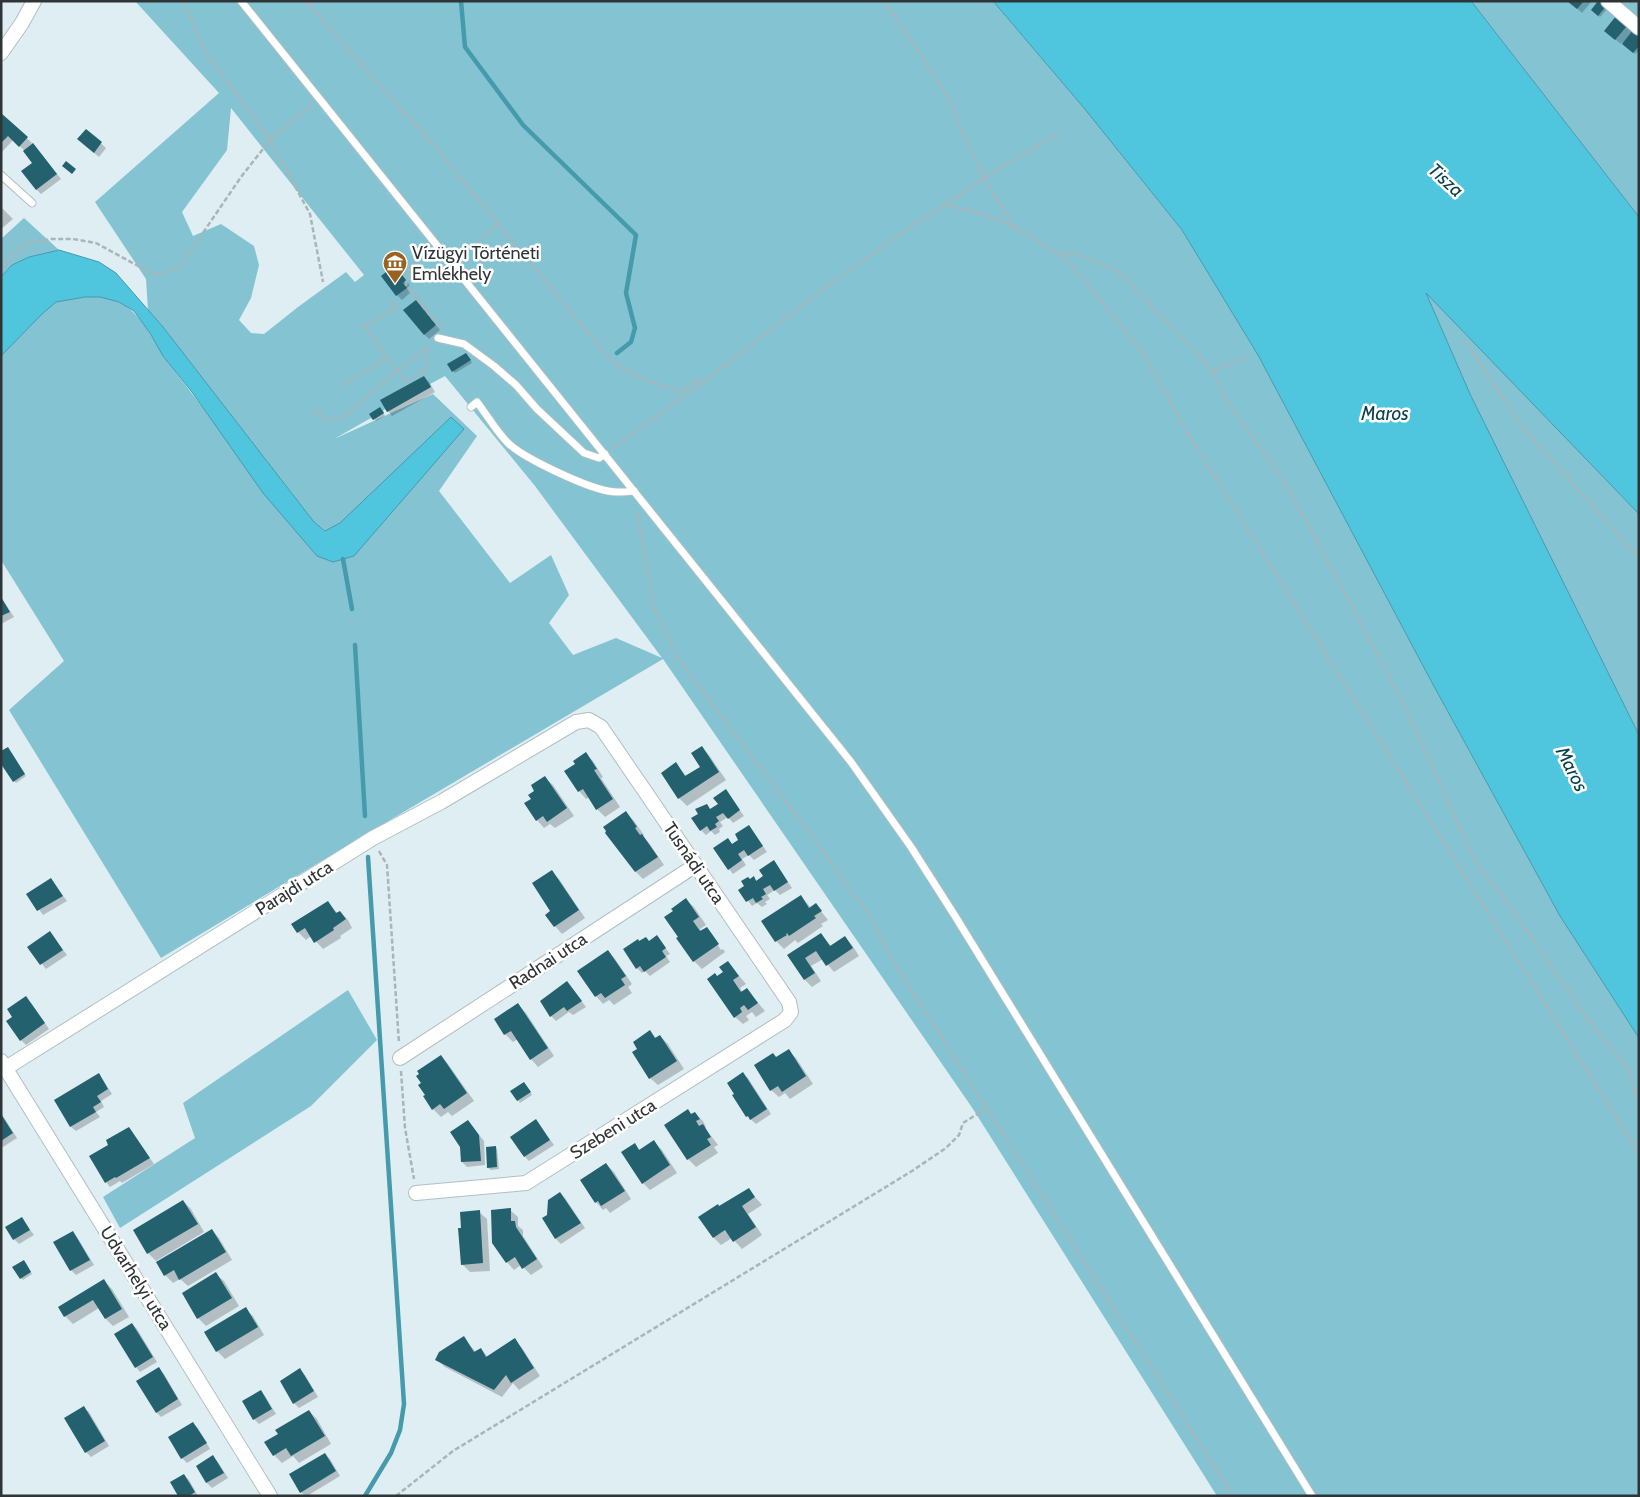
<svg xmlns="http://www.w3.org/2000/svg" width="1640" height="1497" font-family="Cabin,sans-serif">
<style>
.green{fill:#84c3d2;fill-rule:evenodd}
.water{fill:#4fc5de;stroke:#459aac}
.shadow{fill:#0003}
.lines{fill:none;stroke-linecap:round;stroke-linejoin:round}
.stream{stroke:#459aac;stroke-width:4.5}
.building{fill:#23616f}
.lane-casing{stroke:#b0bfc3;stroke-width:9}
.street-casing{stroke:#b0bfc3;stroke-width:16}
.path{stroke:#a9b5b8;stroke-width:2.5;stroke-dasharray:5 2.5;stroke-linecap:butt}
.lane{stroke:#fff;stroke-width:7}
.street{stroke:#fff;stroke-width:14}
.labels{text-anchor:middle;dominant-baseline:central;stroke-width:5;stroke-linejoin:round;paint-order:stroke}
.poi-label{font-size:18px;fill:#2f3536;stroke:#fff;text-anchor:start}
.street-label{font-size:18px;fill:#2f3536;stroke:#fff}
.water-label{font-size:19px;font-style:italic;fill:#083f4a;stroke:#fff}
</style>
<rect width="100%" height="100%" fill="#dfeef2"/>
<g class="green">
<path d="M135,1H993L1084,108L1182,230L1258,355L1430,679L1560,916L1639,1038V1496H1217L973,1109L663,659L373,830L161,958L9,710L64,661L1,560V356C13,344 43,308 56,302C62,299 72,299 79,298C127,290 143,320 163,356L317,556L340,523L326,531L314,522L163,327L148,310L146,279L95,202L219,93ZM231,108L364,275L355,282L346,272L298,307L264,334L251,333L239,320L251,298L259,265L254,246L221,224L193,236L182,212L227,150ZM445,376L535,486L662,658L616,638L573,655L549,623L569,595L551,555L510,583L439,491L477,436L433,394L334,439L371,418L373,420L384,413L383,411L385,409L387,412L431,387L430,384Z"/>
<polygon points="1471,1 1639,1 1639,217"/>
<polygon points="24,218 59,250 29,257 12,265 1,277 1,239"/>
<polygon points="1425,291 1639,514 1639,735 1470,394"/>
<polygon points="348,990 377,1040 311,1106 120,1228 103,1197 195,1138 183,1103"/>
</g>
<g class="water">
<polygon points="993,1 1471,1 1639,217 1639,514 1426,293 1470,394 1639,735 1639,1038 1560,916 1430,679 1258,355 1182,230 1084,108"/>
<polygon points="59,250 99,262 116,273 163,327 314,522 325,531 340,523 451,417 464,429 354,556 333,562 317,556 263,493 192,392 163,356 150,333 134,311 119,302 100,297 85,297 56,302 42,314 1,356 1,277 12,265 29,257"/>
</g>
<g class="shadow">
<polygon points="1569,1 1592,1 1582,13"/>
<polygon points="1599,2 1607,9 1600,17 1592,10"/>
<polygon points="1626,26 1639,36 1639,50 1635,54 1622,42 1621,44 1611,36"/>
<polygon points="1,115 32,143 26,149 38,150 61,179 41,194 36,189 34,163 25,151 13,140 1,153"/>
<polygon points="86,130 106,148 99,157 83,144"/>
<polygon points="1,207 13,219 1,229"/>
<polygon points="396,275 404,278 410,285 407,288 410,293 402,300 397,295"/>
<polygon points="421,307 440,330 429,339 424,334"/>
<polygon points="468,356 472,363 455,373 453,371"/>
<polygon points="424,377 429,382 435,392 392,416 388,411"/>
<polygon points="382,410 385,416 376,421 374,419"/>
<polygon points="1,597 14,617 1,624"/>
<polygon points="702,747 709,755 726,780 687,806 679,798 662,773 676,764 687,777 702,767"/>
<polygon points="9,751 26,776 16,783 14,781"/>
<polygon points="586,754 593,761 603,777 601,778 620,807 605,817 597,809 590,797 586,799 579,791 577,764"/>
<polygon points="545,778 553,785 574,816 555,828 550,824 544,828 537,820 532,799"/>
<polygon points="726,791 744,816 733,823 728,817 720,822 723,826 719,829 720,832 715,835 711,831 706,835 701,830 711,810 719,804"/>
<polygon points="626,813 634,821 644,835 642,836 649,843 664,865 643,879 636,872 606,833"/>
<polygon points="749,826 767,852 754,860 749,855 742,859 746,865 733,874 729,869 728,840 733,845 740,840"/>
<polygon points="778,867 792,888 780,895 775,890 767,895 770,899 765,902 767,904 762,907 757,903 752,906 740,890 754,878 757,881"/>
<polygon points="552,872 559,879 585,918 562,934 555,926 552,911"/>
<polygon points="51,880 67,901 43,915 28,894"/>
<polygon points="801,896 811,908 816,905 828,920 821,924 823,926 798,943 795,940 784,949 776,941 763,921"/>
<polygon points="686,900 694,907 706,925 700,929 702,932 706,929 713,935 711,935 721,950 723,949 725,952 702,969 694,961 678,939 680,937"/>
<polygon points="328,902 338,914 340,912 348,920 352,928 340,936 341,938 323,949 311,936 306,940 298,932"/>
<polygon points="50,933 67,955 46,969 29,947"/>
<polygon points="821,934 831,946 845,937 852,945 859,956 834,972 823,959 811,966 821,981 812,987 805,980 789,956"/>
<polygon points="657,937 670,954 666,956 670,962 650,976 645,971 642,973 637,968 640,943 650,942"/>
<polygon points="608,951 615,959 632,984 628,987 632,993 614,1005 609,1000 603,1004 596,996"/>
<polygon points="728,963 746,984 740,988 743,993 747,990 765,1011 756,1017 752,1012 746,1016 749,1020 743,1024 735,1017 718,977 724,972"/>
<polygon points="567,982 586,1007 573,1015 569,1012 556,1021 551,1016"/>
<polygon points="31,1003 49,1029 26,1045 21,1040"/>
<polygon points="518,1005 526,1013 554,1056 538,1067 531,1059 518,1039 513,1042 505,1034"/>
<polygon points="650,1032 656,1038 660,1036 668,1044 684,1069 658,1085 650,1078 639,1050"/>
<polygon points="788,1051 796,1058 813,1084 790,1099 785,1093 779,1097 771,1090"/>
<polygon points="441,1056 448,1064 474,1101 452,1116 448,1112 441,1117 433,1109 425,1096 427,1095"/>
<polygon points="743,1074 748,1078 771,1114 756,1124 747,1116 736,1094"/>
<polygon points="99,1075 103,1080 112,1094 101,1101 104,1107 96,1112 100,1117 76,1131 71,1127 56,1101"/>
<polygon points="526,1086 532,1095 520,1103 512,1092"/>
<polygon points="688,1111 692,1115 695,1114 703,1121 706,1127 705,1128 718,1145 714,1147 718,1153 696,1167 688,1159 666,1125"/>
<polygon points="1,1113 17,1138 3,1147 1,1145"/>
<polygon points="468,1121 484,1141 485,1165 467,1167 462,1162"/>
<polygon points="536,1121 554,1145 529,1161 525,1157"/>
<polygon points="129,1128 154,1164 122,1183 120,1181 110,1187 106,1182 110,1146"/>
<polygon points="654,1142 662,1150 677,1173 650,1190 643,1183 635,1145 641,1151"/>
<polygon points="495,1147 497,1149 499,1169 491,1170 488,1168"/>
<polygon points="606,1164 614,1172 631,1199 610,1213 606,1208 603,1210 596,1202"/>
<polygon points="749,1190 762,1205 748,1214 762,1235 742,1249 732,1238 721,1245 714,1238 719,1207"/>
<polygon points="560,1193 565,1198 585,1228 561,1244 556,1239 543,1219 549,1215"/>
<polygon points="183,1201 191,1209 204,1232 156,1261 148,1253"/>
<polygon points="510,1210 518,1217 518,1226 523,1230 523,1236 543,1267 531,1275 521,1265 514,1270 507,1262"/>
<polygon points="479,1212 487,1219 490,1271 470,1272 462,1264"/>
<polygon points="22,1219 34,1235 19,1244 14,1239"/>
<polygon points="212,1230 219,1238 232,1260 188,1286 180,1279 173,1283 165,1275"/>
<polygon points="72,1232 77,1237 94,1265 76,1275 71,1270 55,1243"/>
<polygon points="26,1263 32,1274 23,1280 21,1278"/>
<polygon points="216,1274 224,1281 239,1306 206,1326 198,1318"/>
<polygon points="104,1281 112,1289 129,1317 113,1326 106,1319 99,1308 73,1324 65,1316"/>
<polygon points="245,1309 253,1316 264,1335 225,1359 217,1351"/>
<polygon points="132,1324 137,1329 157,1362 140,1372 136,1367"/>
<polygon points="463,1338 476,1352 481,1349 488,1357 514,1340 522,1348 540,1376 519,1390 513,1383 502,1397 445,1367 437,1360"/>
<polygon points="159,1369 164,1374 182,1405 161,1417 156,1412"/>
<polygon points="300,1370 305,1375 318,1397 299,1408 294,1403"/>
<polygon points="260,1392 265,1396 276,1414 259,1424 254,1419"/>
<polygon points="84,1408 89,1412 109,1446 91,1457 86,1452"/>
<polygon points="309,1411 317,1419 331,1444 299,1463 293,1456 282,1463 274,1455 280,1434"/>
<polygon points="193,1424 198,1428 210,1449 187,1463 182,1458"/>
<polygon points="325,1454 330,1459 340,1476 307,1496 305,1496 301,1492"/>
<polygon points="213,1457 218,1462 228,1478 212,1488 207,1483 197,1466"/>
<polygon points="184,1475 189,1480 198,1496 179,1496"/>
</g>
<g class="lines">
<g class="stream">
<polyline points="461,1 465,47 523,125 636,235 626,293 635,328 631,342 617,353"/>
<polyline points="343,559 352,609"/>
<polyline points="355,645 365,816"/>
<polyline points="365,1496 391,1453 400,1430 404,1404 368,857"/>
</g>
</g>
<g class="building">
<polygon points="1567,1 1584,1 1577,9"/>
<polygon points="1598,1 1601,1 1606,6 1598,16 1591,10"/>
<polygon points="1616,16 1627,26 1615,40 1604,31"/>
<polygon points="1633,30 1639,35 1639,46 1633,53 1622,44"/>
<polygon points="1,113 28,137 19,147 8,136 1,143"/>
<polygon points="86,129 102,142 94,153 77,139"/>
<polygon points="33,143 57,174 36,190 21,171 32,163 23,151"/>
<polygon points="66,161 76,169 72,174 62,166"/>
<polygon points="391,268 396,274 399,271 406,280 403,283 407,288 396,296 381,276"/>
<polygon points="416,300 436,325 424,335 403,310"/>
<polygon points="466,353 471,360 452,372 447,364"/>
<polygon points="424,376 431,387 387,412 380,400"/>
<polygon points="380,407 384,413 373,420 369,414"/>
<polygon points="1,597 10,612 1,616"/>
<polygon points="702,746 719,772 678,799 661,773 676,762 685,776 700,767 691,753"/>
<polygon points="8,747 25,774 13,782 1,764 1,751"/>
<polygon points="586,752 597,769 594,770 613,799 596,810 583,789 578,792 564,771 575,764 573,761"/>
<polygon points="545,776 567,808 547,822 543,816 536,821 524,803 531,799 528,795 534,791 531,785"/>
<polygon points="726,789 740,810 728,819 723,813 716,817 719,821 715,824 717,827 710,831 707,826 700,831 691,818 698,814 695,809 707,804 710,809 718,804 713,798"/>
<polygon points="626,811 637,827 635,828 640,835 642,834 658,857 635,872 605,833 606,831 603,827"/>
<polygon points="749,825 763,846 748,856 744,850 738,854 742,860 728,870 713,848 728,838 732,844 738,840 735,834"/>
<polygon points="774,860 788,882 774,891 770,885 763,889 766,894 761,897 763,899 756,903 753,898 746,902 738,890 744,886 741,881 748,877 750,879 754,876 756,881 763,876 759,870"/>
<polygon points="552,870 579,910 554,927 545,915 550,911 532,883"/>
<polygon points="51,878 63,896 37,911 26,894"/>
<polygon points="801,895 809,908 816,903 822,911 814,916 816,918 789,936 787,933 786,934 787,935 775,942 761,921"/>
<polygon points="686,898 699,917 693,921 700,931 707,927 719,944 693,962 676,938 678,937 664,917 673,911 671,909"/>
<polygon points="328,901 336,913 340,911 346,919 333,928 334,930 314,943 305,928 297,933 291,924"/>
<polygon points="50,931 63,950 40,965 27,947"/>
<polygon points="821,933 830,946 845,936 853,948 826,966 816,951 805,958 815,973 804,980 787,955"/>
<polygon points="657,935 666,948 662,951 666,957 644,972 640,966 636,969 623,949 638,939 639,941 646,937 649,941"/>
<polygon points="608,950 626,976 621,979 625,985 605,998 601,993 595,997 577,971"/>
<polygon points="728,961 739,976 733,980 741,992 747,988 758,1003 748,1010 744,1005 740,1008 742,1012 734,1018 707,979 715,973 717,976 723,972 719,967"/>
<polygon points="567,981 582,1001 567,1011 564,1007 550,1017 540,1001"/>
<polygon points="26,996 45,1023 20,1041 6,1021 12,1017 7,1009"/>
<polygon points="518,1003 548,1048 530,1060 511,1031 504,1035 494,1019"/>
<polygon points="650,1030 655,1038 660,1035 677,1061 649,1079 632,1052 637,1049 633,1042"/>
<polygon points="789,1049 806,1076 782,1092 778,1086 770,1091 754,1065 773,1053 776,1057"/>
<polygon points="441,1055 467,1093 444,1109 440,1104 432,1110 423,1096 425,1095 418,1085 421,1083 416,1076 419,1074 417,1071"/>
<polygon points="743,1072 767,1109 750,1120 748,1116 746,1117 732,1095 734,1094 727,1083"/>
<polygon points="99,1073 108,1089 97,1096 101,1102 93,1107 96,1112 70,1127 54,1100"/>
<polygon points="524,1082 531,1092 517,1101 510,1091"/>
<polygon points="688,1109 691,1114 695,1112 700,1119 696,1121 699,1126 703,1124 711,1137 707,1139 711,1145 687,1160 664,1125"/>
<polygon points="1,1114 13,1133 1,1141"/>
<polygon points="536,1119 550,1140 524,1157 510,1137"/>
<polygon points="468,1120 479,1135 481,1161 461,1162 460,1147 450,1132"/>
<polygon points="129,1127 150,1158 116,1178 115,1177 105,1183 89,1156 108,1145 106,1140"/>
<polygon points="654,1140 670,1165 642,1184 621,1152 635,1143 639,1150"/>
<polygon points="496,1146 497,1167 487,1168 486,1147"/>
<polygon points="606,1163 625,1191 601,1206 598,1201 595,1203 580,1180"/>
<polygon points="749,1188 755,1197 742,1206 756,1227 733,1242 725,1230 713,1238 698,1217 718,1204 719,1206"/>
<polygon points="560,1192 581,1223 555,1239 542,1218 547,1215 548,1200"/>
<polygon points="183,1200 198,1224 147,1254 133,1230"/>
<polygon points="511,1208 511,1221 515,1221 516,1227 537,1259 522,1269 515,1257 506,1263 492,1243 491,1210"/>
<polygon points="480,1210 483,1263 461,1265 458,1228 461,1228 460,1212"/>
<polygon points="22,1217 30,1230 13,1240 5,1227"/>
<polygon points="212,1229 226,1252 179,1280 174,1270 164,1276 156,1262"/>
<polygon points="73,1231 90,1260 70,1271 53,1242"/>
<polygon points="24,1260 31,1272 20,1279 12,1267"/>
<polygon points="216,1272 232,1298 197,1319 182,1293"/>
<polygon points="104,1279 122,1309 105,1319 93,1300 64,1317 58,1307"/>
<polygon points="246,1307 258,1327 216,1352 204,1332"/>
<polygon points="132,1323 153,1357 135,1368 114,1334"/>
<polygon points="464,1336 474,1352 481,1348 486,1357 515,1338 534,1368 511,1383 506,1375 494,1390 435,1360 439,1352"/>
<polygon points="159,1367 178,1399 156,1413 136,1381"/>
<polygon points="300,1368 314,1391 293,1404 280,1381"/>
<polygon points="261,1390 272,1409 253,1420 242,1401"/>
<polygon points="84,1406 105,1441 85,1453 64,1418"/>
<polygon points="309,1410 325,1436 291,1456 286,1448 273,1456 264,1442 278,1434 275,1430"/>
<polygon points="193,1422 207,1443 181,1459 168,1437"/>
<polygon points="325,1453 336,1471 300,1493 289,1474"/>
<polygon points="213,1455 224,1473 206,1483 196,1466"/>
<polygon points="184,1474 195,1492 189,1496 178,1496 170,1482"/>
</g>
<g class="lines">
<defs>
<g id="lane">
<polyline points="241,1 851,762 911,847 955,916 1312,1496"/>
<polyline points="1,175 32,203"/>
<polyline points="438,338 464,344 494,366 516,385 537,409 584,453 599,458 605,454"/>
<path d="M471,407L477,402C487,415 496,431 507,442C522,458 586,487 608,491C617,493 625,492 634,491"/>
</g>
<g id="street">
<polyline points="1608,1 1639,28"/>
<polyline points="1,53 22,23 34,1"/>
<polyline points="400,1058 696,865"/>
<polyline points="1,1061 270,1496"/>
<polyline points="6,1068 373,838 441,802 576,722 589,720 601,727 789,1002 791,1012 785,1020 526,1183 416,1193"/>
</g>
</defs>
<use href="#lane" class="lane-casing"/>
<use href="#street" class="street-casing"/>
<g class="path">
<polyline points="183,1 206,53 270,140 310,214 323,282"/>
<polyline points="305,1 441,154 602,350 616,365 638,377 681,392 698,379 702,383"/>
<polyline points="308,5 316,1"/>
<path d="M945,205C956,208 968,210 979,213C1012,223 1043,242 1070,263L1144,354L1185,429L1639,1154"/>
<polyline points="1015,228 984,178 1058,133"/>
<polyline points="428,253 408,269 406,285 440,328"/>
<polyline points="1060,255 1075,253 1121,273 1213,371 1225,399 1281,477 1308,524 1405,707 1476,863 1504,898 1594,1028 1627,1067 1639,1104"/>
<polyline points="458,257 499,224"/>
<polyline points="1,268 19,248 34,242 51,239 73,239 96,243 151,273 163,273 179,268 241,177 270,140 312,105"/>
<polyline points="394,301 393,308 366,328 405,382 424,372 428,347 430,345"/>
<polyline points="393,308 401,309"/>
<polyline points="363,323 366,328"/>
<polyline points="1464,340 1523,428 1639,558"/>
<polyline points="1213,371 1246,357"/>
<polyline points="342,385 387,358"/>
<path d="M313,408C321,418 329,423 343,418L397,370L428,347"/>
<polyline points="613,448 702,383 813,297 904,231 945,205 984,178 958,123 952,105 931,70 884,1"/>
<polyline points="637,512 654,607 678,659 807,829 870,917 890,956 1233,1496"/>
<polyline points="379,851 387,865 399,1043"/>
<polyline points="401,1071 405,1128 414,1179"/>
<polyline points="396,1496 453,1451 912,1171 946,1148 959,1135 963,1123 987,1108"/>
</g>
<use href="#lane" class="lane"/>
<use href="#street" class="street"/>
</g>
<defs>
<symbol id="museum-pin" viewBox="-11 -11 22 30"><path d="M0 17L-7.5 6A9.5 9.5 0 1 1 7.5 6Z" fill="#9b611f" stroke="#fff"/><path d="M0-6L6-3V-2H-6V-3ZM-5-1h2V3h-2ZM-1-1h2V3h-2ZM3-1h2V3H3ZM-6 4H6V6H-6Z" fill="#fff"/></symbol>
</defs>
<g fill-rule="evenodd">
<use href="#museum-pin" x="381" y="249" width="28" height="38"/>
</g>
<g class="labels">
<g class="poi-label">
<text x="412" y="253">Vízügyi Történeti<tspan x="412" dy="21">Emlékhely</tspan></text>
</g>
<g class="street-label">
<text transform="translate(694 863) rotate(56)">Tusnádi utca</text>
<text transform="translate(294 888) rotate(-32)">Parajdi utca</text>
<text transform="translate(548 961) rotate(-33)">Radnai utca</text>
<text transform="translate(613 1129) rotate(-32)">Szebeni utca</text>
<text transform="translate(136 1278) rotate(58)">Udvarhelyi utca</text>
</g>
<g class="water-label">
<text transform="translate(1446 180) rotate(42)">Tisza</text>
<text x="1385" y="413">Maros</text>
<text transform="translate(1572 769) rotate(63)">Maros</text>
</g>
</g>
<rect width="1640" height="1497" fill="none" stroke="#2f3536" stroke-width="5"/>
</svg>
